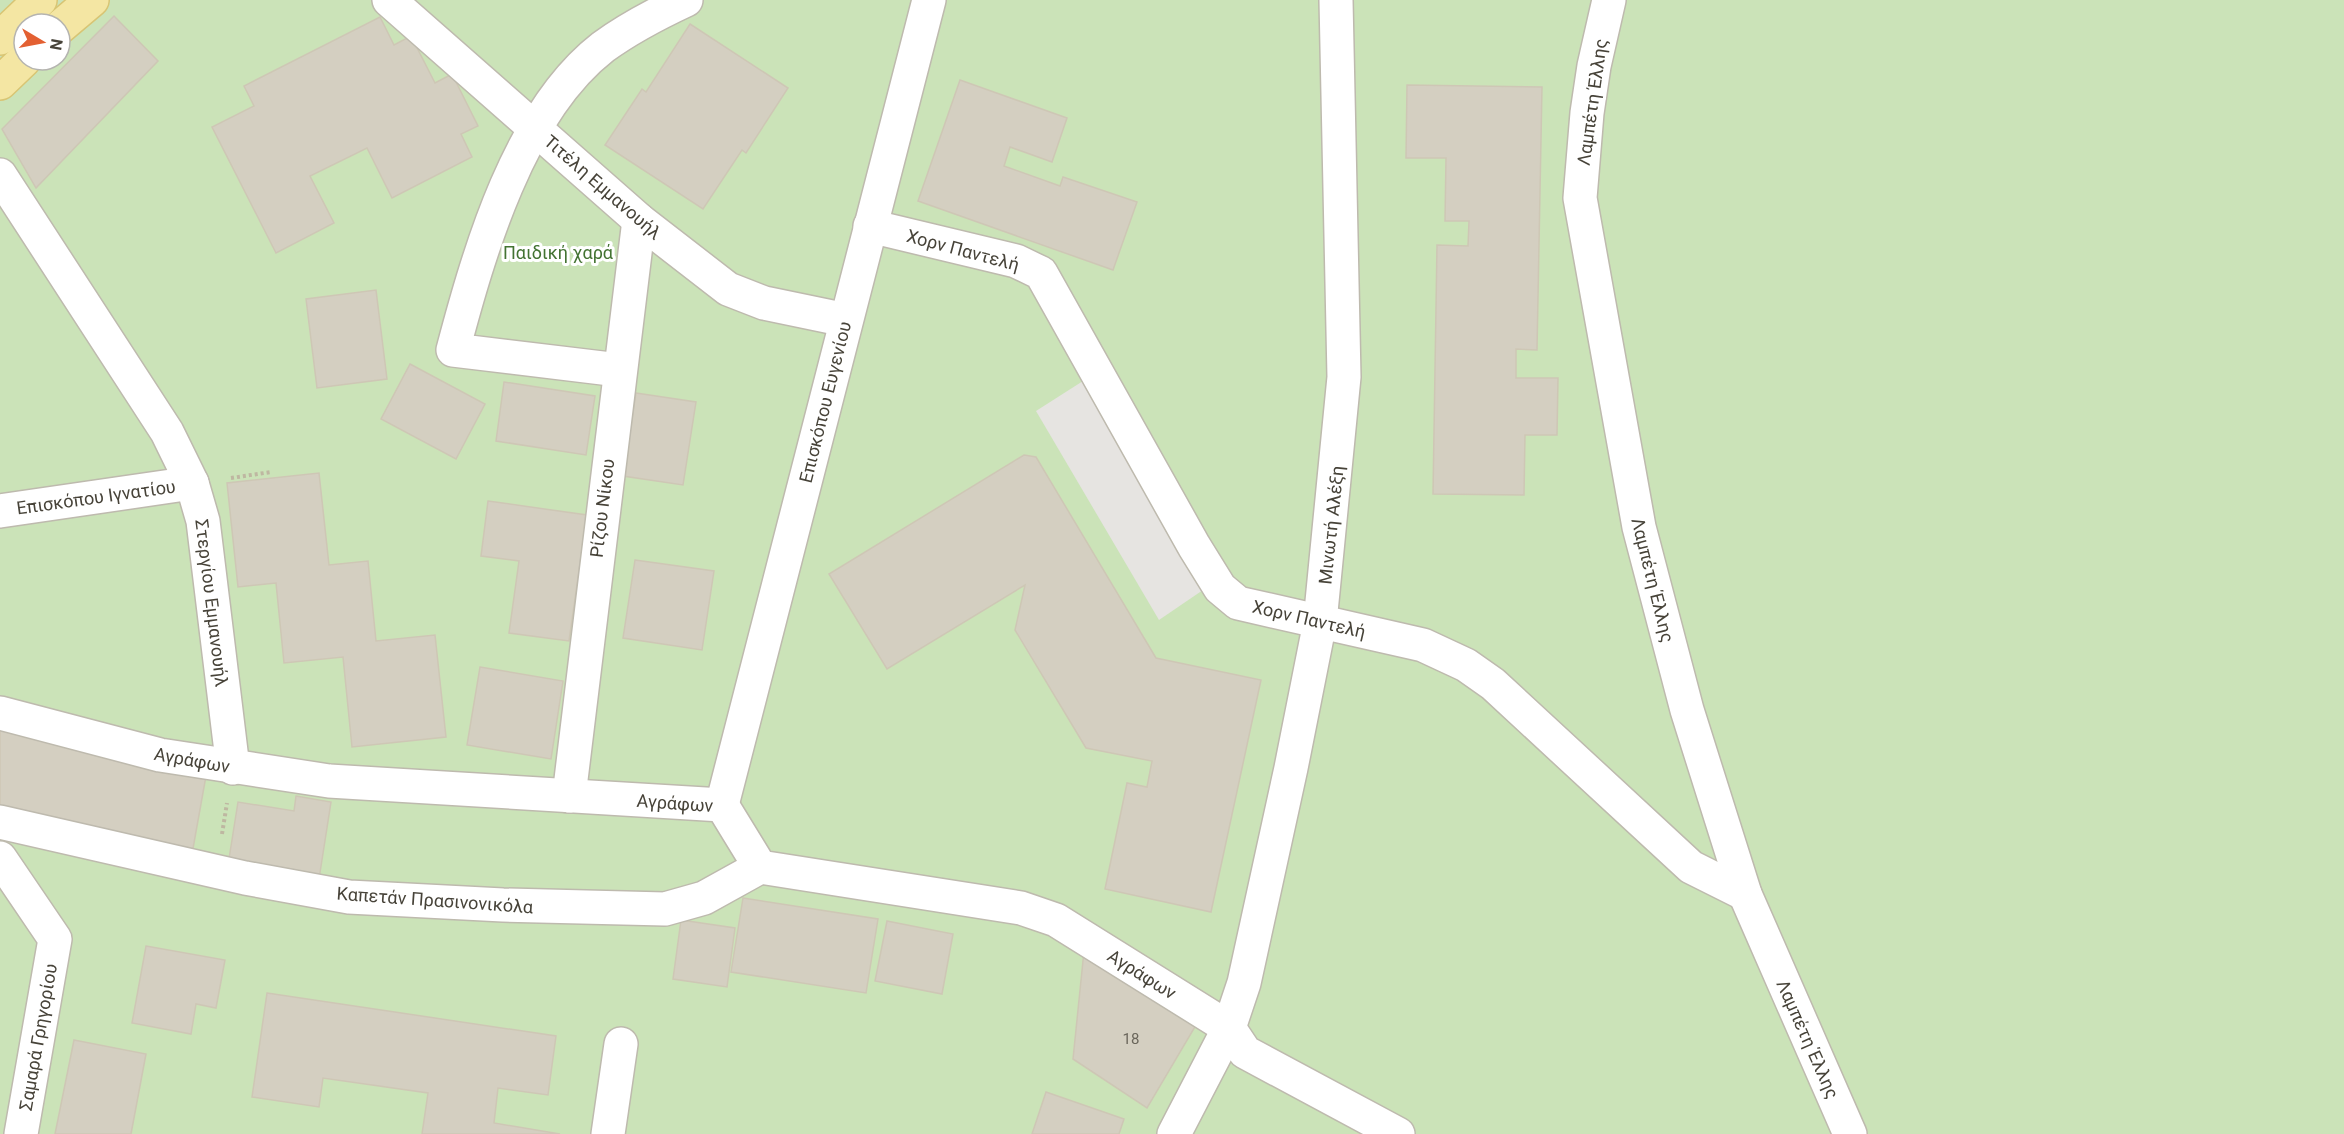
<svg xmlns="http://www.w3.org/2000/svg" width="2344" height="1134" font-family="Roboto,sans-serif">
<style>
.green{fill:#cbe3b8;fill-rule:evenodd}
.parking{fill:#e6e4e1}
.building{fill:#d4cfc1;stroke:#cec7b5;stroke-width:1.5}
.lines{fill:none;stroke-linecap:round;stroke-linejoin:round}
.minor-casing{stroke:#bebaae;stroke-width:36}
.major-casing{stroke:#d8c574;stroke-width:36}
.path{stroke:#beb7a1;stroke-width:4;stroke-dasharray:3 3;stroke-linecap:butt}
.minor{stroke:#fff;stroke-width:33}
.major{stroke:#f4e6a3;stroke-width:33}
.labels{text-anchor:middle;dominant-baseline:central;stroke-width:6;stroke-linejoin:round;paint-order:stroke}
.number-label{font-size:15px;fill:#6a665b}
.street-label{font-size:18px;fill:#474339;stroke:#fff}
.park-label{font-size:18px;fill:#437332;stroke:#fff}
</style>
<rect width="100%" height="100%" fill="#f3f2ea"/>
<path class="green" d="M0,0H2344V1134H0ZM24,24H60V60H24Z"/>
<polygon class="parking" points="1083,381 1203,590 1159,620 1036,411"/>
<g class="building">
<polygon points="114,16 158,61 36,188 2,129"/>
<polygon points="380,17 394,45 411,36 435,83 452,74 478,126 461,134 472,157 392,198 367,148 310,176 334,223 276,253 212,127 254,106 244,86"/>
<polygon points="690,24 788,88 746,153 742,150 703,209 605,145 642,89 646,92"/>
<polygon points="960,80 1067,118 1052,162 1010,147 1004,166 1060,186 1063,177 1137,202 1113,270 918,201"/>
<polygon points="1407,85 1542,87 1537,350 1516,349 1516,378 1558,378 1557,435 1525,435 1524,495 1433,494 1437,245 1468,246 1469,221 1445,221 1446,158 1406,158"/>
<polygon points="376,290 387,379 317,388 306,299"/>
<polygon points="410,364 485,404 456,459 381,419"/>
<polygon points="504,382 595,396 586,455 496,441"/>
<polygon points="636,393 696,402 683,485 623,476"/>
<polygon points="1024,455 1036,457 1156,658 1261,680 1211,912 1105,889 1127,783 1147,787 1152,761 1086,748 1015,630 1025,585 887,669 829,574"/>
<polygon points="319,473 329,565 368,561 376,641 435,635 446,737 352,747 343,657 284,663 276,583 238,587 227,483"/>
<polygon points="488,501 587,515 569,641 509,633 519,561 481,556"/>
<polygon points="635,560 714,571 702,650 623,638"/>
<polygon points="480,667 563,681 551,759 467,745"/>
<polygon points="0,728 206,776 192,854 0,813"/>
<polygon points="296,796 331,802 319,879 228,865 238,802 294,811"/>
<polygon points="743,898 878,919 866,993 731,972"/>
<polygon points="681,920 735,928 727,987 673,979"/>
<polygon points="887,921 953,934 942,994 875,981"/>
<polygon points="146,946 225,960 216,1008 196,1004 191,1034 132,1023"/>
<polygon points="1084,951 1199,1020 1147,1108 1073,1059"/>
<polygon points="267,993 556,1036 548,1095 498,1088 494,1123 560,1134 422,1134 428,1093 323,1078 319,1107 252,1097"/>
<polygon points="74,1040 146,1054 131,1134 55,1134"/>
<polygon points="1046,1092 1124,1119 1119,1134 1032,1134"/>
</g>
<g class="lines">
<defs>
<g id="minor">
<polyline points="389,0 639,220 728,289 764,303 846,320"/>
<polyline points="1609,0 1594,66 1587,113 1580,198 1639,527 1687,710 1745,894 1850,1134"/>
<polyline points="0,175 167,432 192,483 203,521 233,768"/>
<polyline points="870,226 1016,261 1041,273 1194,546 1220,588 1238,603 1423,645 1466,665 1493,684 1691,867 1745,894"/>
<path d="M619,370L453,350C479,252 519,112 603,47C629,28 656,14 686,0"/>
<polyline points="0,511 192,483"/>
<polyline points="0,713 160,755 329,781 722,805 760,867 1021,908 1056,920 1229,1028 1245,1052 1398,1134"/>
<polyline points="569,796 639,220"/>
<polyline points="722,805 929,0"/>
<polyline points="0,822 245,878 349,897 503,905 665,909 704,898 760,867"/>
<polyline points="0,858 55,939 21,1134"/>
<polyline points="608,1134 621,1044"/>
<polyline points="1174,1134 1229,1028 1244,983 1291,768 1320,622 1344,377 1336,0"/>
</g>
<g id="major">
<polyline points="60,27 92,0"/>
<polyline points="0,38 40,0"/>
<polyline points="0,83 24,60"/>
</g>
</defs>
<use href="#minor" class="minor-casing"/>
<use href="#major" class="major-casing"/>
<g class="path">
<polyline points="231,478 271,472"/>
<polyline points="222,834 227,803"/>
</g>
<use href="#minor" class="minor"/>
<use href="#major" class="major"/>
</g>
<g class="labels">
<g class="number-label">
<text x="1131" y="1039">18</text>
</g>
<g class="street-label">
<text transform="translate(1592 102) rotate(-82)">Λαμπέτη Έλλης</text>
<text transform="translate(603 187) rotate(41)">Τιτέλη Εμμανουήλ</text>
<text transform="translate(963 250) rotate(15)">Χορν Παντελή</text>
<text transform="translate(825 402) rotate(-76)">Επισκόπου Ευγενίου</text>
<text transform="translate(96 497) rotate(-8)">Επισκόπου Ιγνατίου</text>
<text transform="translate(602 508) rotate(-83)">Ρίζου Νίκου</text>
<text transform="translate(1331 525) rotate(-84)">Μινωτή Αλέξη</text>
<text transform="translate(1653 580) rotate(76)">Λαμπέτη Έλλης</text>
<text transform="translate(212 603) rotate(83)">Στεργίου Εμμανουήλ</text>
<text transform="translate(1309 619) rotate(13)">Χορν Παντελή</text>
<text transform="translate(192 760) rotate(10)">Αγράφων</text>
<text transform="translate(675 803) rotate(4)">Αγράφων</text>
<text transform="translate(435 900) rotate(4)">Καπετάν Πρασινονικόλα</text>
<text transform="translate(1142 974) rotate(32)">Αγράφων</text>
<text transform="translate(38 1037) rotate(-80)">Σαμαρά Γρηγορίου</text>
<text transform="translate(1808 1039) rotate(66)">Λαμπέτη Έλλης</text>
</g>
<g class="park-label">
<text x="558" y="252">Παιδική χαρά</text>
</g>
</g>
<g transform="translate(42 42) rotate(100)"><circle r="28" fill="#ffffff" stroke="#b5b4b0" stroke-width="1.5"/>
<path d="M0-4.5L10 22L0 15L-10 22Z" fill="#e36032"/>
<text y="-9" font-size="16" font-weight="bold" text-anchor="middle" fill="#474339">N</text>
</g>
</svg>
